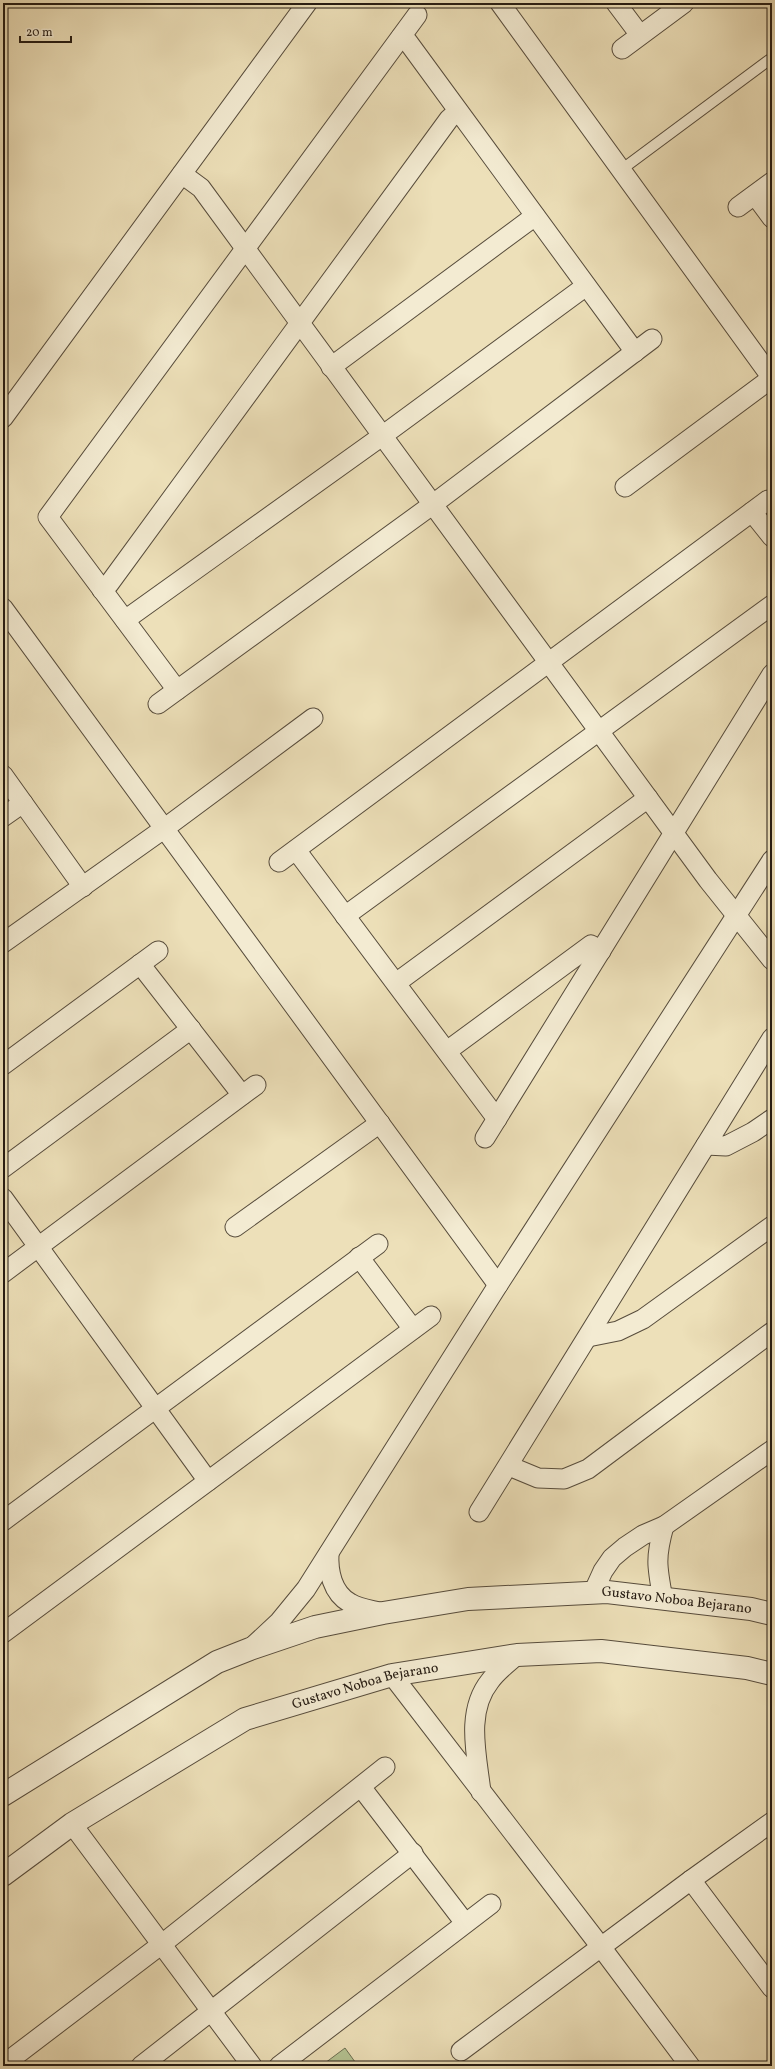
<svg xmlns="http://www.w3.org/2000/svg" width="775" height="2069" font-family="Vollkorn,serif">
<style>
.green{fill:#b4c392;stroke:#6c6f52}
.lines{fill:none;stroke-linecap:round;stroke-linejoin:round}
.service-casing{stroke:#574c3c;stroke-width:12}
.minor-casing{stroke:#574c3c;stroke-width:21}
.tertiary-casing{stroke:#574c3c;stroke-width:24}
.service{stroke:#f3ebd2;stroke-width:10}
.minor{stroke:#f3ebd2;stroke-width:19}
.tertiary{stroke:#f3ebd2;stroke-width:22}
.labels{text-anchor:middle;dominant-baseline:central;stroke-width:3;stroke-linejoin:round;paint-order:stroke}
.street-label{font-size:14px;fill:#251b12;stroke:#f3ebd2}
</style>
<rect width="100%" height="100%" fill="#ede0b9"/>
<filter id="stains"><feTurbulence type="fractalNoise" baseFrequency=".005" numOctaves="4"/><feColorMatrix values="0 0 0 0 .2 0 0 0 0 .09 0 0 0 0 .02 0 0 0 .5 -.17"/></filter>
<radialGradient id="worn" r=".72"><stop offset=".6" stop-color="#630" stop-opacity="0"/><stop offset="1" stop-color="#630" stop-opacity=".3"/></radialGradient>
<polygon class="green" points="345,2048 358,2066 321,2066"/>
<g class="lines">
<defs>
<polyline id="service" points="621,170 769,60"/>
<g id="minor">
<polyline points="500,3 772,378"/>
<polyline points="616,3 640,35"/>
<polyline points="401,37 408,42 635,352"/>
<polyline points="622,49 684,3"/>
<polyline points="182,174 201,188 708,880 772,960"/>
<polyline points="755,195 772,218"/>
<polyline points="738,207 772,182"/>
<polyline points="331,367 535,216"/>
<polyline points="3,418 307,3"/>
<polyline points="625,487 772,378"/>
<polyline points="752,512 772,537"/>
<polyline points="102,590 109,584 449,119 458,111"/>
<polyline points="3,608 498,1285"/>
<polyline points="125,620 382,436 586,286"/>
<polyline points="177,690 48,517 417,15"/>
<polyline points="158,704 432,505 652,339"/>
<polyline points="3,775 83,887"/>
<polyline points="3,817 23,803"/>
<polyline points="296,850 497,1119"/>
<polyline points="279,862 768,500"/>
<polyline points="345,916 772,605"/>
<polyline points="3,943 165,828 313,718"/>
<polyline points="140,964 242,1095"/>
<polyline points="396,983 648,798"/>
<polyline points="447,1051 591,945 601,951"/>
<polyline points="3,1065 158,951"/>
<polyline points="485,1138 772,674"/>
<polyline points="706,1145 726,1146 753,1132 772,1119"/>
<polyline points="3,1168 191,1029"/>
<polyline points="3,1198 208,1481"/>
<polyline points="235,1227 380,1123"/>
<polyline points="359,1257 413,1329"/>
<polyline points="3,1273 256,1085"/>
<polyline points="588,1337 618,1331 643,1319 772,1226"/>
<polyline points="509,1466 538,1478 564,1479 588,1469 772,1332"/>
<polyline points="479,1512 772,1038"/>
<polyline points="3,1521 378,1244"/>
<path d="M329,1553C328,1571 332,1593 350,1603C359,1609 373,1610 383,1613"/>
<polyline points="593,1593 603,1571 612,1558 625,1547 643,1535 664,1526 772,1450"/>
<path d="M663,1599C657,1567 655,1558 664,1526"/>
<polyline points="3,1633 431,1316"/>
<polyline points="251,1648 279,1622 306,1589 498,1285 772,860"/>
<polyline points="392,1675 601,1947 690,2066"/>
<polyline points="361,1787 465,1923"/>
<path d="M481,1792C477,1756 465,1712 490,1681C497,1671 508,1663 517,1655"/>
<polyline points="72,1824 252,2066"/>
<polyline points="691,1880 772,1988"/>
<polyline points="461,2051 691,1880 772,1822"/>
<polyline points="3,2065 162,1944 385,1767"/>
<polyline points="141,2066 413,1853"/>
<polyline points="279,2066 491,1904"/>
</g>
<g id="tertiary">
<path id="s1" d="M3,1795L217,1662L250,1649L315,1627L383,1613L468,1599L607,1592L751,1609L772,1614"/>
<path id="s2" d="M3,1875L72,1824L245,1719L392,1675L517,1655L601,1651L747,1668L772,1674"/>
</g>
</defs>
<use href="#service" class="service-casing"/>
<use href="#minor" class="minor-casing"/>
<use href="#tertiary" class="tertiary-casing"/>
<use href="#service" class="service"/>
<use href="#minor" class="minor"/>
<use href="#tertiary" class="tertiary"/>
</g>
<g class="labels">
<g class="street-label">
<text stroke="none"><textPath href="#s1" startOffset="721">Gustavo Noboa Bejarano</textPath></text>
<text stroke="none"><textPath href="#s2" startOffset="413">Gustavo Noboa Bejarano</textPath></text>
</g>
</g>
<rect width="775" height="2069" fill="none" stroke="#ede0b9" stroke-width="16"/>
<rect x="4" y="4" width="767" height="2061" fill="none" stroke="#251b12" stroke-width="2"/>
<rect x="8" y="8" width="759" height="2053" fill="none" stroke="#251b12"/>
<path d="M20 36v6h51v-6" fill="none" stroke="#251b12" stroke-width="2"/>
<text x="26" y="36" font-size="12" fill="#251b12" stroke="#f3ebd2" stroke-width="3" paint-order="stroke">20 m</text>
<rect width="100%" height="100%" filter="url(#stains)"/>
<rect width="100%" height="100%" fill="url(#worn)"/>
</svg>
